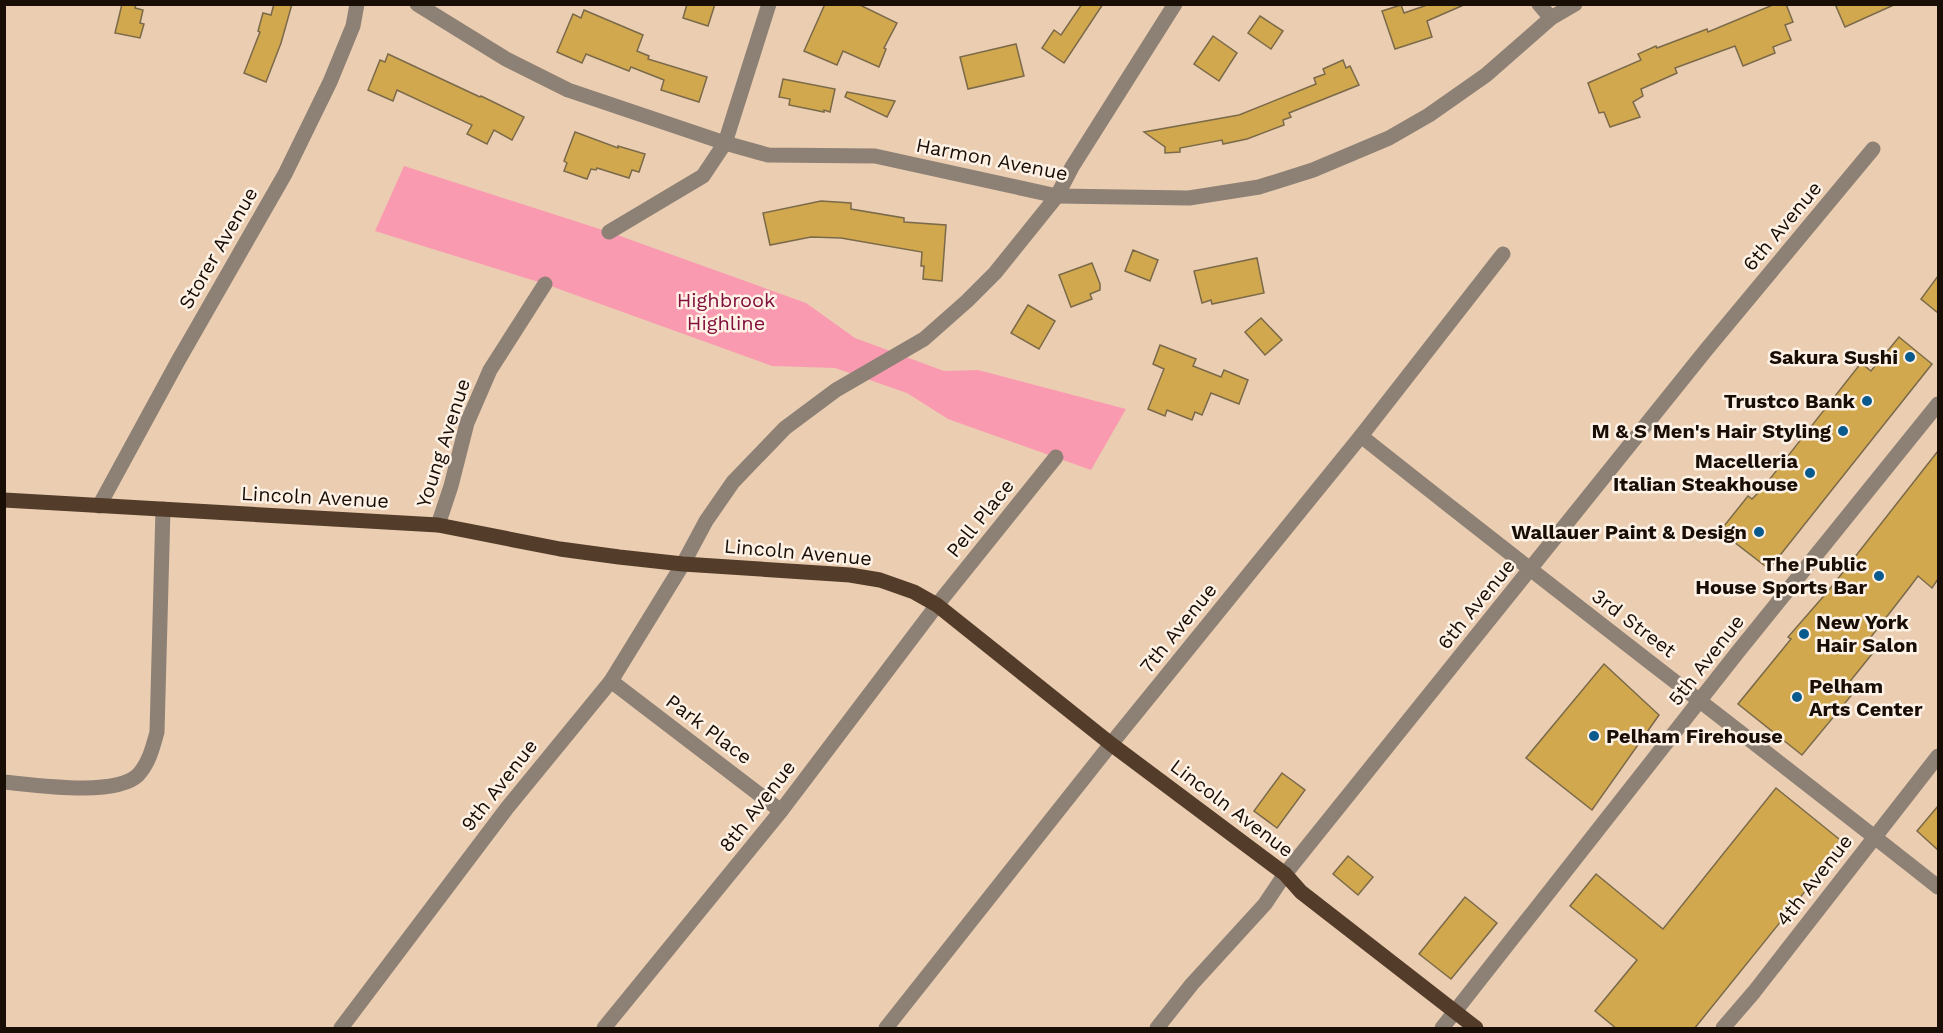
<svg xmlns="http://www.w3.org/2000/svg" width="1943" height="1033" font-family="'Work Sans',sans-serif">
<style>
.green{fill:#fa9ab1}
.building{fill:#d2a84e;stroke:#7a6a4a;stroke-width:1.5}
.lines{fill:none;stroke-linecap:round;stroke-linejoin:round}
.minor{stroke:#8d8075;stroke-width:15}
.major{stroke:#533d2a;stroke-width:15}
.poi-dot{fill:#095a8d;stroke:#fef2e6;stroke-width:2}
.labels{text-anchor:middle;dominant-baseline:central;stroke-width:5;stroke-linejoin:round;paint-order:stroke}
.street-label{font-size:20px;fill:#190e05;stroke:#fef2e6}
.park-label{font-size:20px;fill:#82103e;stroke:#fef2e6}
.poi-label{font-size:20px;font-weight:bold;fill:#190e05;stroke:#fef2e6;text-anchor:end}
</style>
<rect width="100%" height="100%" fill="#ebcdb1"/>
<polygon class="green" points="404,166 609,232 806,303 855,338 944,371 978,370 1126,409 1091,470 948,419 907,393 835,368 772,366 545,284 375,231"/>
<g class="building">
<polygon points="122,4 136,4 135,8 143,10 140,23 144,24 140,38 115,33"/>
<polygon points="274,4 292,4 281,43 266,82 244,73 260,32 258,31 263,13 271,15"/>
<polygon points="687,4 715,4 708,26 683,18"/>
<polygon points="825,4 858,4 897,23 884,48 886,49 879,67 843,51 837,65 804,51"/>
<polygon points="1082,4 1103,4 1064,63 1042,48 1054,30 1061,35"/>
<polygon points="1430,4 1466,4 1427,21 1432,37 1395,49 1382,11 1401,5 1404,13"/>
<polygon points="1775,4 1786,4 1793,22 1785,25 1791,40 1773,47 1775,53 1743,66 1735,46 1675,68 1677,73 1641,89 1643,96 1633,102 1640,117 1610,127 1604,112 1599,113 1588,83 1641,60 1638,54 1656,46 1657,48 1707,29 1708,32"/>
<polygon points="1835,4 1896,4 1845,27"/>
<polygon points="584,10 643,35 637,51 649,56 648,59 707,77 699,102 661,90 664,80 631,67 629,71 586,54 582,63 557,52 573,14 581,18"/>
<polygon points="1260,16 1283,31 1271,49 1248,33"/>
<polygon points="1213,36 1237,53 1219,81 1194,64"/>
<polygon points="1016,44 1024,76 968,89 960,57"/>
<polygon points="388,54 480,97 481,96 524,117 512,140 494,130 487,144 467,134 472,125 397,90 393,101 368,90 380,60 385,62"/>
<polygon points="1343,60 1346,68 1350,66 1359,85 1289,113 1291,117 1283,120 1284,125 1247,139 1223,144 1222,140 1180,148 1180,152 1165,153 1165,147 1144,132 1239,115 1316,84 1314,78 1325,74 1323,69"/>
<polygon points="783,79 835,89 830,112 824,110 824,112 789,105 790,99 779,97"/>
<polygon points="847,92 895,101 887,117 845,97"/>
<polygon points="575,132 618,148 618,146 645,154 639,172 632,170 629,178 597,168 596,170 591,169 587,179 564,171 567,163 564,161"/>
<polygon points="821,201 851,203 851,209 904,218 904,222 946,225 942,281 923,279 924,266 921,266 922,252 841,238 811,237 770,245 763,213"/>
<polygon points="1133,250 1158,260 1150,281 1125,271"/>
<polygon points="1257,258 1264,293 1212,304 1211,300 1202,303 1194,271"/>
<polygon points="1092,263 1100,284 1100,290 1090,294 1092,299 1071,307 1059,275"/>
<polygon points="1938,276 1938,313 1921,299"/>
<polygon points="1028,305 1055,321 1039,349 1011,333"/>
<polygon points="1261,318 1282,340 1265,355 1245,332"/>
<polygon points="1899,337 1932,364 1769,569 1720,531 1748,496 1752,499 1762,489 1861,363 1871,371"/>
<polygon points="1160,345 1196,359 1193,366 1221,377 1224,370 1248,380 1239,404 1211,393 1202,415 1195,412 1192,420 1167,410 1165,416 1148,409 1164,369 1153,364"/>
<polygon points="1938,451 1938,579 1932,588 1918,576 1909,588 1867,642 1876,649 1847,685 1855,691 1802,755 1738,704 1791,639 1788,637 1829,590"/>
<polygon points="1604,664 1659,715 1592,810 1526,758"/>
<polygon points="1282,773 1305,790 1277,828 1254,811"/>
<polygon points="1776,788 1844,843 1694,1029 1617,1029 1595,1011 1637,960 1570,906 1596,874 1663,929"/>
<polygon points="1938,806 1938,850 1917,831"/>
<polygon points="1348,856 1373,877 1358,895 1333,874"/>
<polygon points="1465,897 1497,923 1451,979 1419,954"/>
</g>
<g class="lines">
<g class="minor">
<polyline points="417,4 506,59 568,90 725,143 768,155 875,156 1057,196 1189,198 1259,187 1313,170 1389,138 1429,115 1486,75 1551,18 1575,4"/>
<polyline points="1539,4 1551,18"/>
<polyline points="609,232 703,176 725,143 769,4"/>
<path d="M1361,436C1552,588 1747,736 1938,887"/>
<polyline points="99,506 178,361 285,174 330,82 353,26 357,4"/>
<polyline points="438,525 451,486 467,423 490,370 545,284"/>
<polyline points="611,681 781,811"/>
<path d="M4,782C36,785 115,797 138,775C149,763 153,747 157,732L163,509"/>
<polyline points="341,1028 507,808 611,681 683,564 706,521 733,482 785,428 836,390 924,339 967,301 995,273 1057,196 1072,167 1175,4"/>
<polyline points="604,1028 781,811 937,605 1056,457"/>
<polyline points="886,1028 1111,744 1361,436 1503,254"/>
<polyline points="1157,1028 1192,984 1265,904 1285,874 1706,350 1873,149"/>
<polyline points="1442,1028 1737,653 1938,404"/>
<polyline points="1723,1028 1754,992 1938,756"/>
</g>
<polyline class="major" points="4,500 438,525 560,549 619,557 683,564 850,575 880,580 914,592 937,605 1111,744 1285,874 1301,892 1476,1028"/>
</g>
<g class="poi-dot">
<circle cx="1910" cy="357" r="6"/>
<circle cx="1867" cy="401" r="6"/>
<circle cx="1843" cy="431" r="6"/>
<circle cx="1810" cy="473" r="6"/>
<circle cx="1759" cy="532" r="6"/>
<circle cx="1879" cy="576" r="6"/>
<circle cx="1804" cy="634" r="6"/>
<circle cx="1797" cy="697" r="6"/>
<circle cx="1594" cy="736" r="6"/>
</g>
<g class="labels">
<g class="street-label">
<text transform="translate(992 159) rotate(11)">Harmon Avenue</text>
<text transform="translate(1782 226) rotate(-50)">6th Avenue</text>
<text transform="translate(218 248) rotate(-60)">Storer Avenue</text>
<text transform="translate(443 443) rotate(-72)">Young Avenue</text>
<text transform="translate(315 497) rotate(3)">Lincoln Avenue</text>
<text transform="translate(980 518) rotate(-51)">Pell Place</text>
<text transform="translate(798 552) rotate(5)">Lincoln Avenue</text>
<text transform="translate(1476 604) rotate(-51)">6th Avenue</text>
<text transform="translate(1634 623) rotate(37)">3rd Street</text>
<text transform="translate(1178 628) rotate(-51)">7th Avenue</text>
<text transform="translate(1706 660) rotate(-52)">5th Avenue</text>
<text transform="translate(709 729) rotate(37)">Park Place</text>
<text transform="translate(499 785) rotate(-52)">9th Avenue</text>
<text transform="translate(757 806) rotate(-52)">8th Avenue</text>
<text transform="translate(1232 808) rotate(37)">Lincoln Avenue</text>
<text transform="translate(1814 880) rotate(-52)">4th Avenue</text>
</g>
<g class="park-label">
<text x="726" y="300">Highbrook<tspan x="726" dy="23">Highline</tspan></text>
</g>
<g class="poi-label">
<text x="1898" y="357">Sakura Sushi</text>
<text x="1855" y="401">Trustco Bank</text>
<text x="1831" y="431">M &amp; S Men's Hair Styling</text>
<text x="1798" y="461">Macelleria<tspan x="1798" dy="23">Italian Steakhouse</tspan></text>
<text x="1747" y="532">Wallauer Paint &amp; Design</text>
<text x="1867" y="564">The Public<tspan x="1867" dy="23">House Sports Bar</tspan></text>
<text x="1816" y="622" text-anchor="start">New York<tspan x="1816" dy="23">Hair Salon</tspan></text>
<text x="1809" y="686" text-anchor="start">Pelham<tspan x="1809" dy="23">Arts Center</tspan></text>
<text x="1606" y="736" text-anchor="start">Pelham Firehouse</text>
</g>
</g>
<rect width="1943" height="1033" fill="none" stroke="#190e05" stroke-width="12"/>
</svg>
